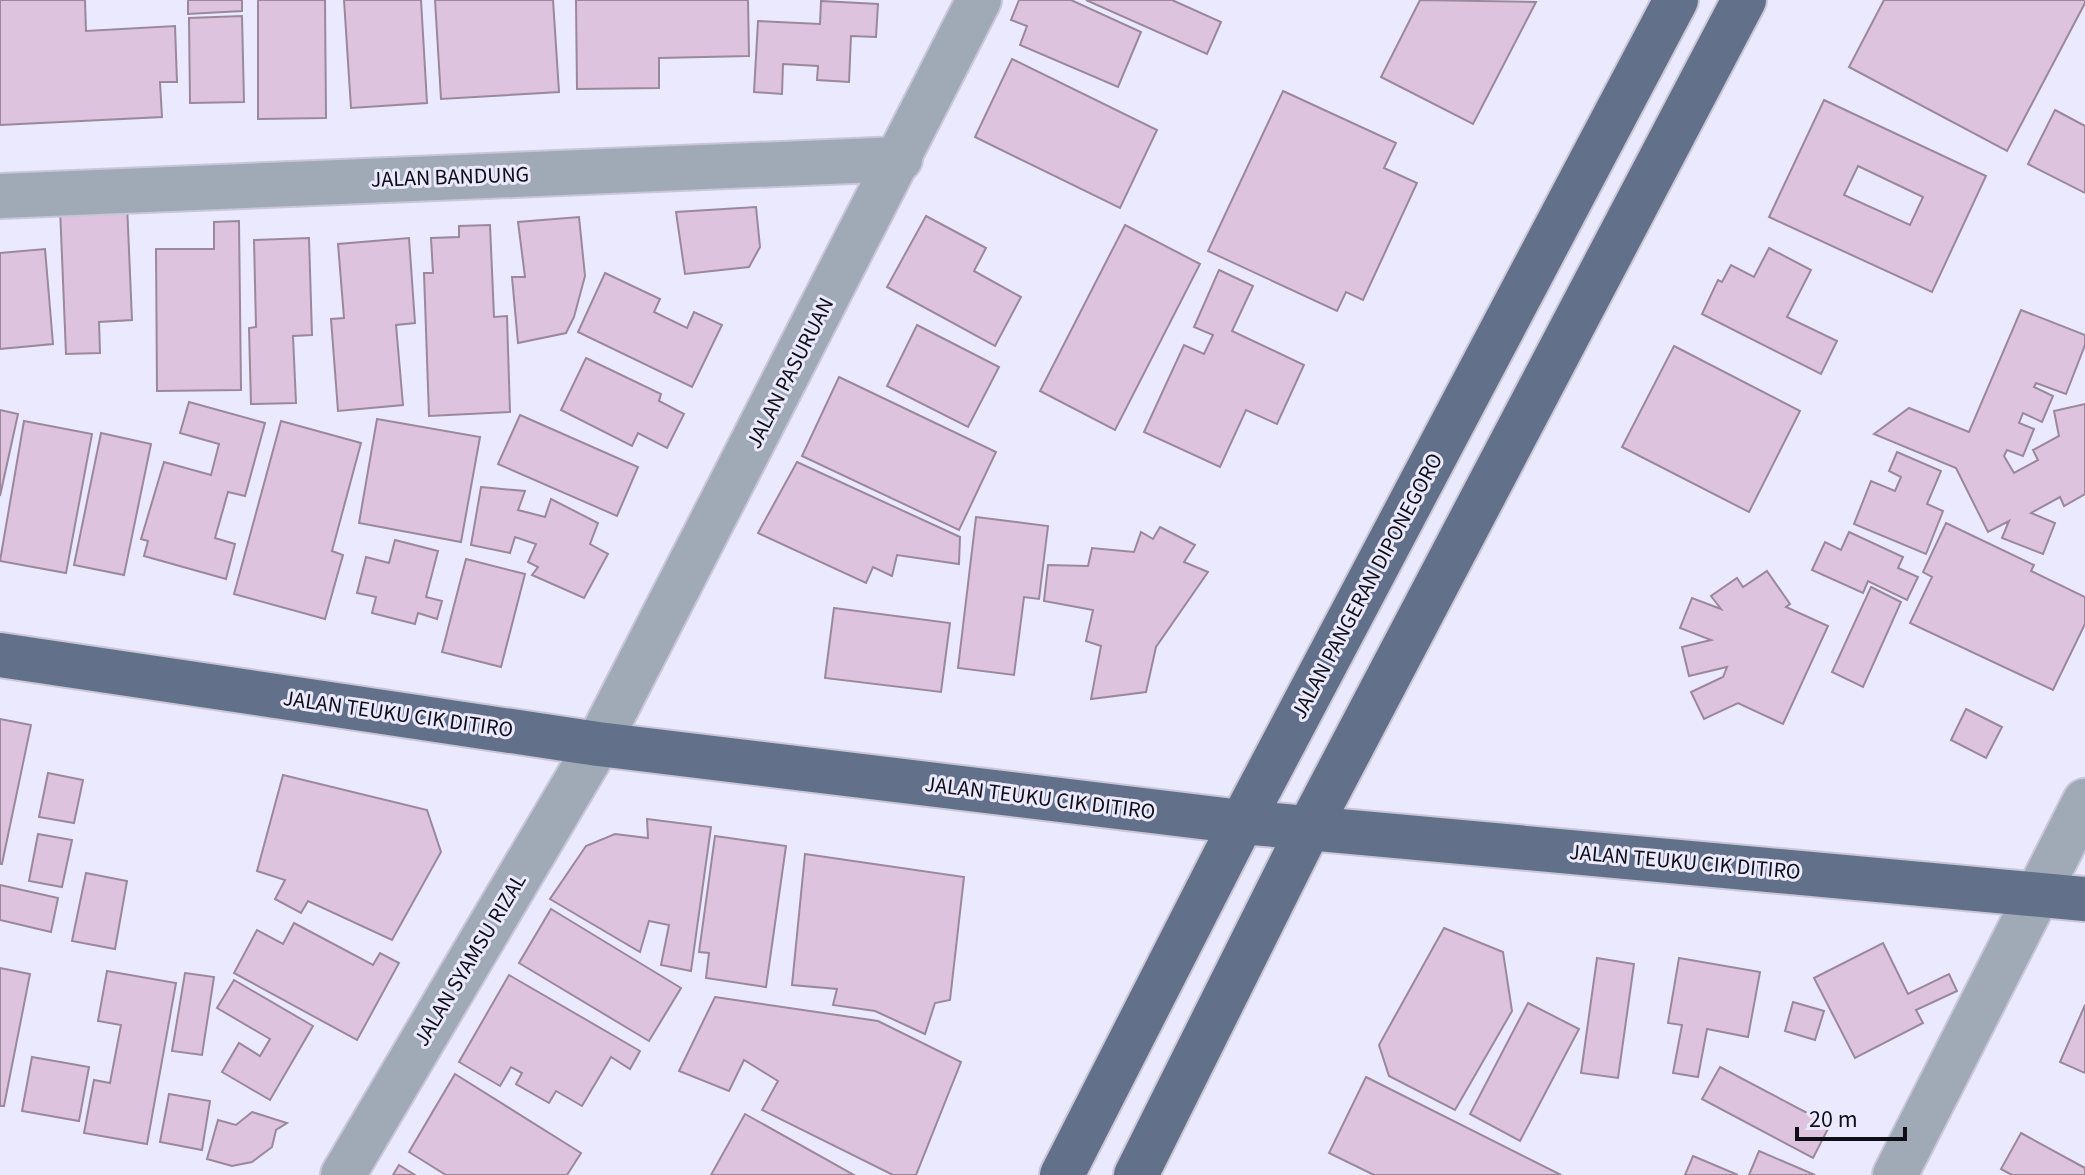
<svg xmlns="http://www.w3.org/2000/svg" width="2085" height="1175" font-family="'Source Sans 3',sans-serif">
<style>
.building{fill:#dec3df;stroke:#9a889b;stroke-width:2;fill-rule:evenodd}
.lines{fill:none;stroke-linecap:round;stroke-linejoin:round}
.minor-casing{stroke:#c8c6d8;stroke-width:48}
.major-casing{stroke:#c8c6d8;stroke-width:48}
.minor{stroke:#a0a9b6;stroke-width:44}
.major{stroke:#627189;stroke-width:44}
.labels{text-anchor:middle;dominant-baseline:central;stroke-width:6;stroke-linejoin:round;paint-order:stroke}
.street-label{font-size:22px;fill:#0f0d16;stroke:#ebe9fd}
</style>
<rect width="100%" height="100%" fill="#ebe9fd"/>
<g class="building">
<polygon points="0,0 85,0 86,31 175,26 177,82 160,82 162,117 0,125"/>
<polygon points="188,0 242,0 242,11 188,14"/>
<polygon points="258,0 325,0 326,118 258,119"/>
<polygon points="344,0 421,0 427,103 351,108"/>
<polygon points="435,0 553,0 559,92 441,99"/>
<polygon points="576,0 748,0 749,56 659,58 659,88 577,89"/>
<polygon points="1019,0 1071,0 1141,32 1118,87 1020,45 1027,26 1011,20"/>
<polygon points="1086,0 1172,0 1221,22 1207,54"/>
<polygon points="1420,0 1536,2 1473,124 1381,77"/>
<polygon points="1884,0 2085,0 2085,3 2007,151 1849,67"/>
<polygon points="821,1 878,4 876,37 851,36 849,82 817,80 818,66 783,64 782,94 754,92 758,21 820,24"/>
<polygon points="242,16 244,102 190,103 189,18"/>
<polygon points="1012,59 1157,130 1120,208 975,137"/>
<polygon points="1283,91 1396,143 1384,168 1417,183 1363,300 1346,292 1337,311 1208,251"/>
<path d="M1824,100L1986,176L1932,292L1769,217ZM1858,166L1923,197L1910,225L1844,195Z"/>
<polygon points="2055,110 2085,126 2085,193 2028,164"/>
<polygon points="127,204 132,320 99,322 100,353 66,354 60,208"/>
<polygon points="756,207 760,247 749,267 685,274 676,212"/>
<polygon points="926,216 986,248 974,271 1021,297 995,346 887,287"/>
<polygon points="579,217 585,276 574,317 566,333 518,343 512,277 525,277 518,222"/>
<polygon points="239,221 241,390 157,391 156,249 214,249 214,222"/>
<polygon points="490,225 494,317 507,316 510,412 429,416 424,273 433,273 431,238 459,237 459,226"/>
<polygon points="1125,225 1200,264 1115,430 1040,391"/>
<polygon points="309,238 312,335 293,336 296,403 251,404 249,328 256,327 254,240"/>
<polygon points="409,238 415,323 396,325 403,405 338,411 331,319 344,318 338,244"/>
<polygon points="1769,248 1811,270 1787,317 1837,341 1821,374 1702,314 1718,280 1722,282 1731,265 1754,277"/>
<polygon points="45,249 53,344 0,349 0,253"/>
<polygon points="1219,270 1253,286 1232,331 1304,365 1277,424 1246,410 1220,467 1144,432 1184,345 1204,354 1213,335 1194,327"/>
<polygon points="605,273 660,299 654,312 687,328 694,312 722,325 692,387 578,332"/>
<polygon points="2021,310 2085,335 2085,345 2066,394 2036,383 2034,387 2053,396 2042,422 2023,413 2019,423 2034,429 2023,456 2007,450 2004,456 2014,473 2038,460 2033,450 2059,436 2054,411 2085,404 2085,494 2064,506 2060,497 2031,513 2055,523 2043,554 2002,538 2009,521 1988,532 1956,468 1874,434 1909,408 1969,432"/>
<polygon points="917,325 999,367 968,427 887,386"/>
<polygon points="1674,346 1800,411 1749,512 1622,447"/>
<polygon points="586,358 661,394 659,401 684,414 667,448 638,433 632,446 561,410"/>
<polygon points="839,377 996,452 959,530 802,456"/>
<polygon points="189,402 265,423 245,496 228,492 215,538 235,544 226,579 144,556 148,541 141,539 164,462 211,475 219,444 180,433"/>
<polygon points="0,410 18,414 0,496"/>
<polygon points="520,415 638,467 617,516 498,464"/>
<polygon points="377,419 480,437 461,542 359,523"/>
<polygon points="24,421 92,434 66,573 0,561"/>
<polygon points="281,421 361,443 332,551 343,555 325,619 234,594"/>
<polygon points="101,433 151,444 124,575 74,565"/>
<polygon points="1897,452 1941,471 1927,504 1943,511 1926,554 1854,524 1871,481 1895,491 1901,477 1889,471"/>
<polygon points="797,462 960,537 959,564 897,555 892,576 873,567 866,583 758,533"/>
<polygon points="481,487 525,491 518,510 545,517 551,499 598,523 590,544 608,554 584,598 532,575 538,567 528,562 536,544 515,537 510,553 471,545"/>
<polygon points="976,517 1048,526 1039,599 1024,597 1014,675 958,668"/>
<polygon points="1946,523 2034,565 2031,571 2085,597 2085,624 2053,690 1910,623 1932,577 1923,572"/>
<polygon points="1160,527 1195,545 1184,562 1208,572 1156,647 1146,692 1091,699 1101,646 1086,641 1093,610 1044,601 1048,565 1088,566 1092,548 1134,552 1141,532 1153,539"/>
<polygon points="1849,532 1903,557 1898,568 1918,577 1907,600 1868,581 1863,593 1812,570 1825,542 1841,550"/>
<polygon points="395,540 438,551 426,597 442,601 437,619 418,613 415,624 372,613 376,597 357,593 366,557 389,563"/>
<polygon points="466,559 525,574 501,667 442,652"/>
<polygon points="1767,571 1790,604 1786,607 1828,626 1783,724 1738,703 1704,719 1691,692 1723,677 1727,667 1689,676 1682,647 1711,640 1680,628 1692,598 1721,609 1711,596 1737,578 1743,587"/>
<polygon points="1871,587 1901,602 1863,687 1832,672"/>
<polygon points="834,608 950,623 941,692 825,678"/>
<polygon points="1966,709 2002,727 1986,758 1951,740"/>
<polygon points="0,719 31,725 2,864 0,864"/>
<polygon points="48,773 83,780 74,823 39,817"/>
<polygon points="283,775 427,810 441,852 392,940 308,901 301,913 275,899 285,880 257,871"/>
<polygon points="647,819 711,827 691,971 661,965 669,925 649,921 640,952 550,899 586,846 615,834 648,838"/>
<polygon points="38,834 72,840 62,887 29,881"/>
<polygon points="715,836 786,846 766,987 706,978 709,953 699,952"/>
<polygon points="805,854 964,877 950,1000 935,1003 925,1034 875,1011 833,1005 837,989 792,985"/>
<polygon points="86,873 127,881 115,949 72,941"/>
<polygon points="0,885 58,898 51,932 0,920"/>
<polygon points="551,909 681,988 649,1041 519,963"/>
<polygon points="294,923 373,965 380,953 399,963 357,1040 234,973 257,930 283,944"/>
<polygon points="1444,928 1503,952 1512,1011 1455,1110 1389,1076 1379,1045"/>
<polygon points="1883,943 1908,994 1949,974 1957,991 1916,1010 1923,1023 1855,1058 1814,978"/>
<polygon points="1597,958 1634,964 1618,1078 1581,1073"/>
<polygon points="1679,958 1760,972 1748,1037 1707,1029 1698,1077 1673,1073 1682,1025 1668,1023"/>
<polygon points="0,968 30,974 4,1106 0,1106"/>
<polygon points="107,971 176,983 147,1144 84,1133 94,1080 110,1083 121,1025 98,1021"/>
<polygon points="185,973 214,977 202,1055 172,1051"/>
<polygon points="509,975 640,1051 630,1069 611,1057 582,1106 556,1091 549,1103 516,1084 522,1073 511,1067 500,1086 459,1062"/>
<polygon points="234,980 313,1026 270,1100 222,1072 239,1043 260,1056 270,1039 217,1008"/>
<polygon points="715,997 878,1021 961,1062 916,1175 893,1175 762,1110 778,1081 744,1060 729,1091 679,1071"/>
<polygon points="1793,1002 1824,1011 1815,1040 1785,1031"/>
<polygon points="1528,1003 1579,1029 1520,1141 1470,1114"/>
<polygon points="2085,1005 2085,1073 2060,1062"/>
<polygon points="32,1057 89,1067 79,1121 22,1111"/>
<polygon points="1720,1067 1830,1125 1813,1158 1702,1099"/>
<polygon points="455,1074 581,1153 567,1175 446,1175 409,1152"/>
<polygon points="1366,1077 1561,1175 1374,1175 1329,1153"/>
<polygon points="169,1094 210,1101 202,1150 160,1142"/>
<polygon points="252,1112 287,1123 276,1130 272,1147 252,1162 232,1166 207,1159 218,1120 236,1125"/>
<polygon points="745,1114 854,1175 711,1175"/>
<polygon points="2021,1133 2085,1168 2085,1175 2012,1175 2001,1169"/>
<polygon points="1759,1151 1815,1175 1749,1175"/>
<polygon points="1693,1156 1738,1175 1685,1175"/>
<polygon points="399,1165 415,1175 393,1175"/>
</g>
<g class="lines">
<defs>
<g id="minor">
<polyline points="0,196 900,159"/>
<polyline points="343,1175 598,744 979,0"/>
<polyline points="1895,1175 2085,801"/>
</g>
<g id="major">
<polyline points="0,655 598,744 1242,822 2085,899"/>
<polyline points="1062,1175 1242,822 1676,0"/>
<polyline points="1136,1175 1309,828 1744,0"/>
</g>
</defs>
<use href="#minor" class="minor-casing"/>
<use href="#major" class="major-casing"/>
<use href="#minor" class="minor"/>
<use href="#major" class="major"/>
</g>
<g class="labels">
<g class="street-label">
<text transform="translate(450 177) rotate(-2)">JALAN BANDUNG</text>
<text transform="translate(790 373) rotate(-63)">JALAN PASURUAN</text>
<text transform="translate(1367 586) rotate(-62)">JALAN PANGERAN DIPONEGORO</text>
<text transform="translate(398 714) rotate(8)">JALAN TEUKU CIK DITIRO</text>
<text transform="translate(1040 798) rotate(7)">JALAN TEUKU CIK DITIRO</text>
<text transform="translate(1685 862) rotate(5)">JALAN TEUKU CIK DITIRO</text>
<text transform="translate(470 960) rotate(-59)">JALAN SYAMSU RIZAL</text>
</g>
</g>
<path d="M1797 1127v12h108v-12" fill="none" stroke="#0f0d16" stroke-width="4"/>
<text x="1809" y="1127" font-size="24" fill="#0f0d16" stroke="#ebe9fd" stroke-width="6" paint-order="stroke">20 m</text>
</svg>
